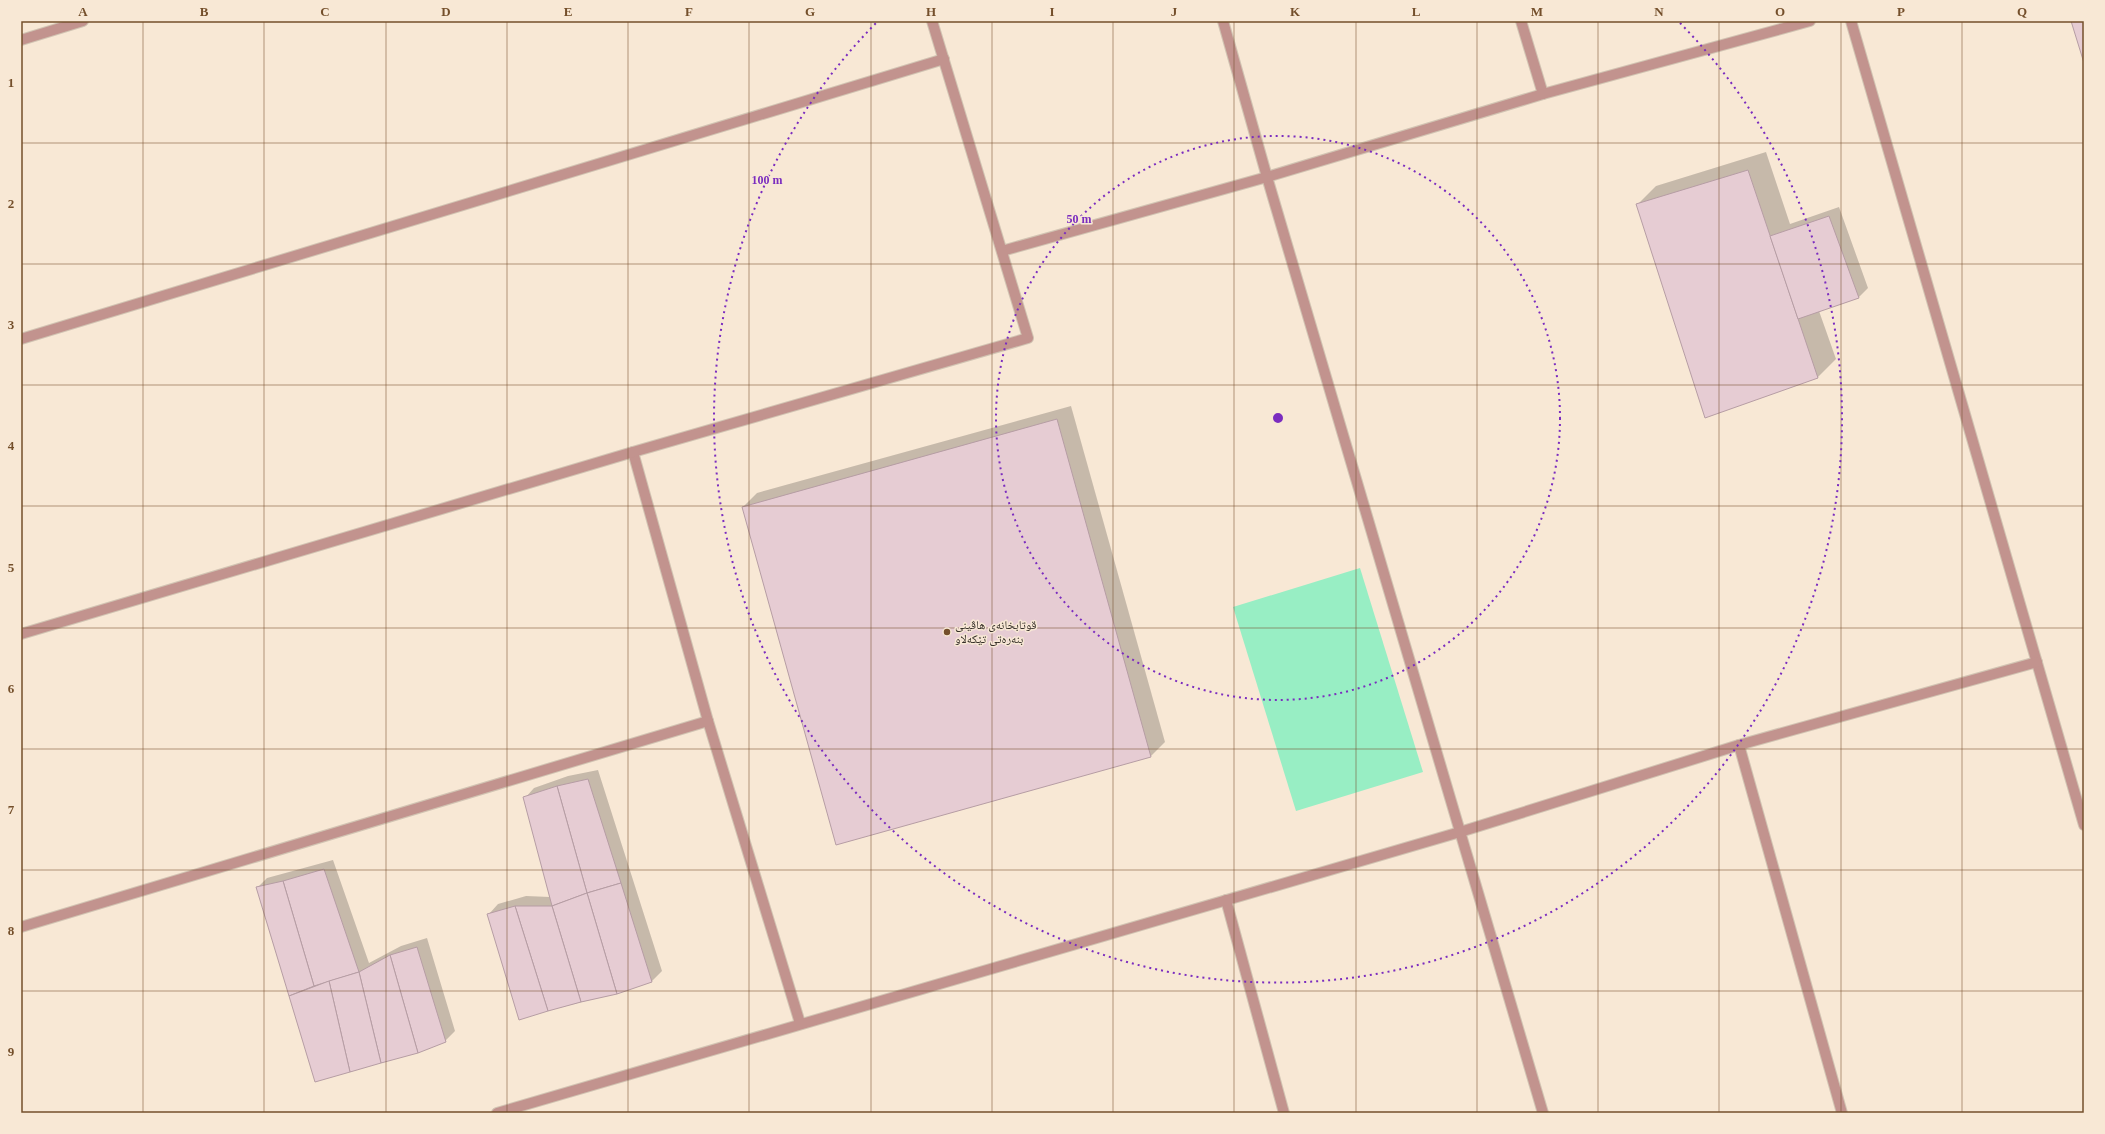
<svg xmlns="http://www.w3.org/2000/svg" width="2105" height="1134" font-family="'Times New Roman','Noto Naskh Arabic',serif">
<style>
.green{fill:#98eec4}
.shadow{fill:#0003}
.building{fill:#e6ccd3;stroke:#b69da4}
.lines{fill:none;stroke-linecap:round;stroke-linejoin:round}
.minor-casing{stroke:#d1c3b2;stroke-width:12}
.minor{stroke:#c2938e;stroke-width:10}
.grid{fill:none;stroke:#744f2b;stroke-width:1;stroke-opacity:0.55}
.ring{fill:none;stroke:#7b2cbf;stroke-width:2;stroke-dasharray:2 4}
.poi-dot{fill:#744f2b;stroke:#f8e8d5;stroke-width:1.5}
.labels{text-anchor:middle;dominant-baseline:central;stroke-width:3;stroke-linejoin:round;paint-order:stroke}
.poi-label{font-size:12px;fill:#342e27;stroke:#f8e8d5;text-anchor:start}
.centre{fill:#7b2cbf;stroke:#f8e8d5;stroke-width:2}
.ring-label{font-size:12px;text-anchor:middle;font-weight:bold;fill:#7b2cbf;stroke:#f8e8d5;stroke-width:3;stroke-linejoin:round;paint-order:stroke}
.neatline{fill:none;stroke:#744f2b;stroke-width:1.5}
.grid-label{font-size:13px;text-anchor:middle;font-weight:bold;fill:#744f2b}
</style>
<rect width="100%" height="100%" fill="#f8e8d5"/>
<polygon class="green" points="1360,568 1423,772 1296,811 1233,607"/>
<g class="shadow">
<polygon points="1766,152 1790,224 1839,207 1868,288 1858,298 1819,311 1836,359 1817,378 1637,205 1656,186"/>
<polygon points="1071,406 1165,742 1151,756 743,507 757,493"/>
<polygon points="598,770 662,971 652,981 617,993 519,1018 489,914 498,904 526,896 550,897 525,798 534,788 568,776"/>
<polygon points="333,860 369,963 401,946 427,938 455,1031 445,1041 316,1081 257,888 267,878"/>
</g>
<g class="building">
<polygon points="2071,21 2084,21 2084,63"/>
<polygon points="1748,170 1818,378 1705,418 1636,204"/>
<polygon points="1829,216 1859,298 1798,319 1770,236"/>
<polygon points="1057,419 1151,757 836,845 742,507"/>
<polygon points="588,779 621,883 587,893 557,786"/>
<polygon points="557,786 587,893 552,906 523,797"/>
<polygon points="324,869 359,972 314,986 283,881"/>
<polygon points="283,881 314,986 289,996 256,887"/>
<polygon points="621,883 652,982 617,994 587,893"/>
<polygon points="587,893 617,994 581,1002 552,906"/>
<polygon points="515,906 552,906 581,1002 548,1011"/>
<polygon points="515,906 548,1011 519,1020 487,914"/>
<polygon points="417,947 446,1042 418,1053 390,955"/>
<polygon points="390,955 418,1053 381,1063 359,972"/>
<polygon points="359,972 381,1063 350,1072 329,981"/>
<polygon points="329,981 350,1072 315,1082 289,996"/>
</g>
<g class="lines">
<defs>
<g id="minor">
<polyline points="1223,21 1267,177 1543,1113"/>
<polyline points="1521,21 1543,94"/>
<polyline points="1851,21 2084,825"/>
<polyline points="21,40 83,21"/>
<polyline points="1002,251 1267,177 1543,94 1810,21"/>
<polyline points="21,339 944,59"/>
<polyline points="633,452 708,721 800,1023"/>
<polyline points="21,634 633,452 1028,338 932,21"/>
<polyline points="1739,745 1842,1113"/>
<polyline points="1226,900 1284,1113"/>
<polyline points="21,927 708,721"/>
<polyline points="497,1113 1460,832 1739,745 2037,662"/>
</g>
</defs>
<use href="#minor" class="minor-casing"/>
<use href="#minor" class="minor"/>
</g>
<path class="grid" d="M143,21V1113M264,21V1113M386,21V1113M507,21V1113M628,21V1113M749,21V1113M871,21V1113M992,21V1113M1113,21V1113M1234,21V1113M1356,21V1113M1477,21V1113M1598,21V1113M1719,21V1113M1841,21V1113M1962,21V1113M21,143H2084M21,264H2084M21,385H2084M21,506H2084M21,628H2084M21,749H2084M21,870H2084M21,991H2084"/>
<g class="ring">
<circle cx="1278" cy="418" r="282"/>
<path d="M1680 23A564 564 0 1 1 876 23"/>
</g>
<circle class="poi-dot" cx="947" cy="632" r="4"/>
<g class="labels">
<g class="poi-label">
<text x="955" y="625">قوتابخانەی هاڤینی<tspan x="955" dy="14">بنەرەتی تێکەلاو</tspan></text>
</g>
</g>
<circle cx="1278" cy="418" r="6" class="centre"/>
<g class="ring-label">
<text x="767" y="184">100 m</text>
<text x="1079" y="223">50 m</text>
</g>
<rect width="2105" height="1134" fill="none" stroke="#f8e8d5" stroke-width="44"/>
<rect x="22" y="22" width="2061" height="1090" class="neatline"/>
<g class="grid-label">
<text x="83" y="16">A</text>
<text x="204" y="16">B</text>
<text x="325" y="16">C</text>
<text x="446" y="16">D</text>
<text x="568" y="16">E</text>
<text x="689" y="16">F</text>
<text x="810" y="16">G</text>
<text x="931" y="16">H</text>
<text x="1052" y="16">I</text>
<text x="1174" y="16">J</text>
<text x="1295" y="16">K</text>
<text x="1416" y="16">L</text>
<text x="1537" y="16">M</text>
<text x="1659" y="16">N</text>
<text x="1780" y="16">O</text>
<text x="1901" y="16">P</text>
<text x="2022" y="16">Q</text>
<text x="11" y="87">1</text>
<text x="11" y="208">2</text>
<text x="11" y="329">3</text>
<text x="11" y="450">4</text>
<text x="11" y="572">5</text>
<text x="11" y="693">6</text>
<text x="11" y="814">7</text>
<text x="11" y="935">8</text>
<text x="11" y="1056">9</text>
</g>
</svg>
